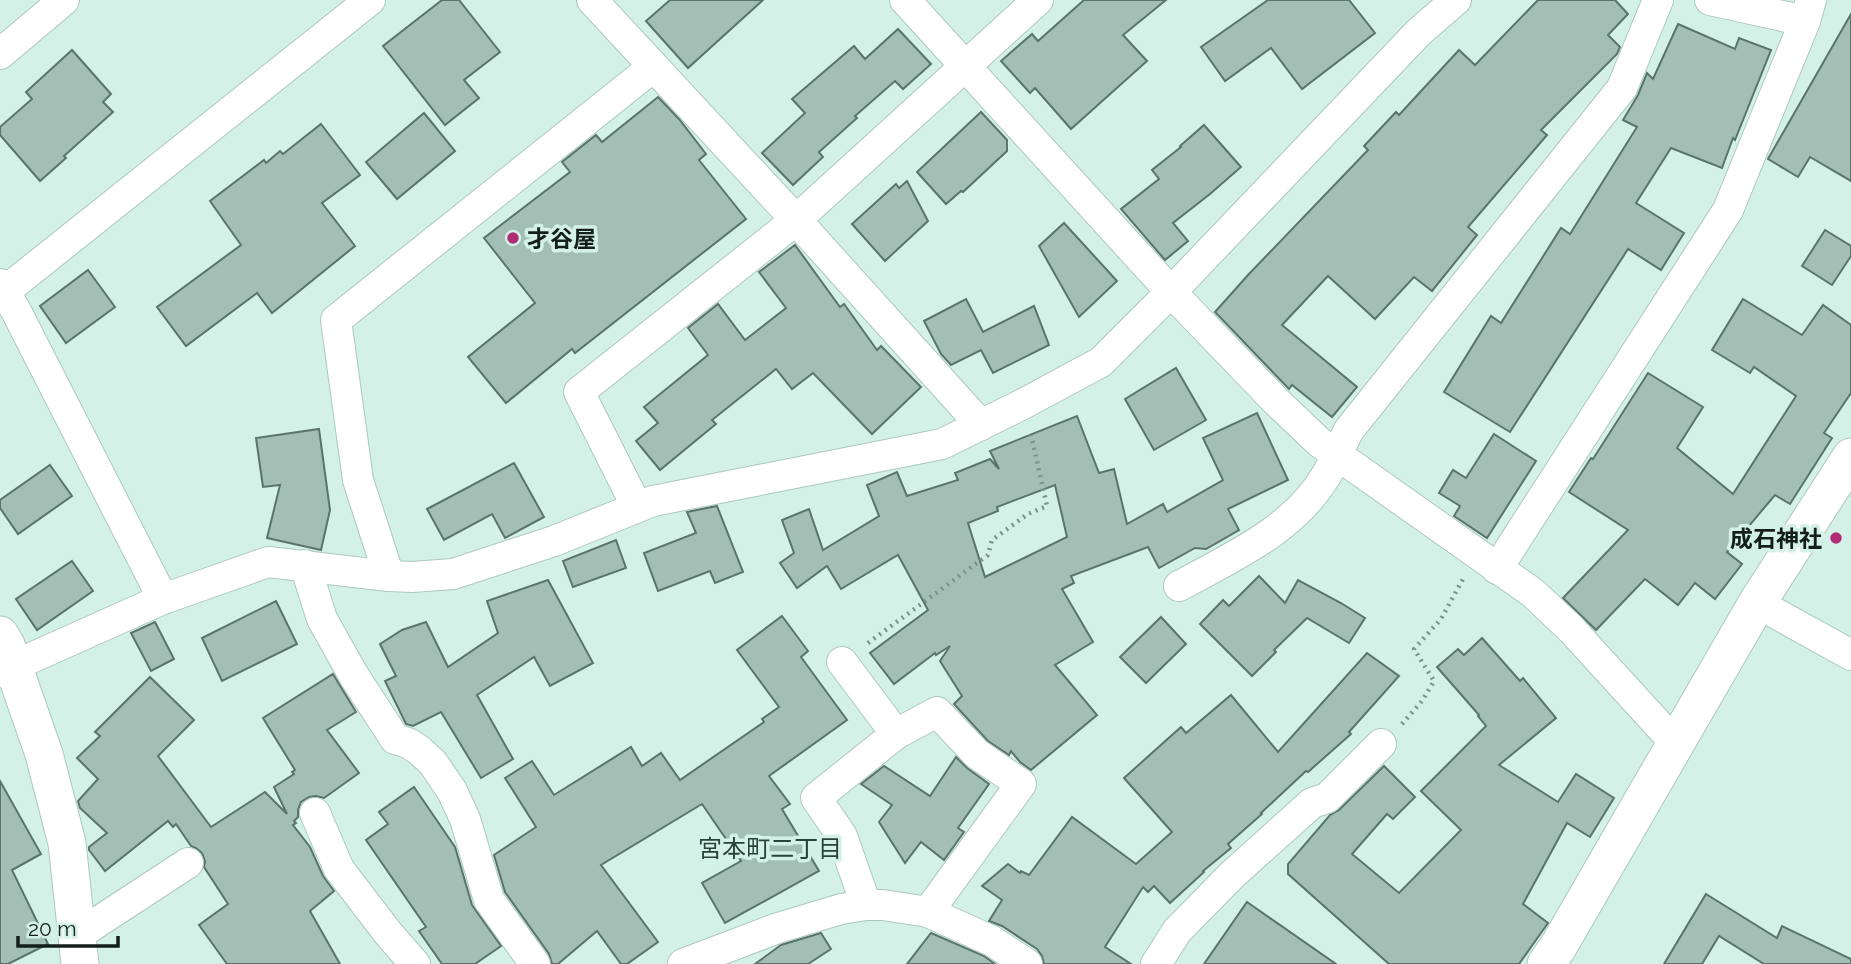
<svg xmlns="http://www.w3.org/2000/svg" width="1851" height="964" font-family="Raleway,'Noto Sans JP',sans-serif">
<style>
.building{fill:#a3beb5;stroke:#5a746c;stroke-width:2;fill-rule:evenodd}
.lines{fill:none;stroke-linecap:round;stroke-linejoin:round}
.minor-casing{stroke:#acc8bf;stroke-width:32}
.tertiary-casing{stroke:#acc8bf;stroke-width:39}
.path{stroke:#7d918a;stroke-width:4.5;stroke-dasharray:2 5;stroke-linecap:butt}
.minor{stroke:#fff;stroke-width:30}
.tertiary{stroke:#fff;stroke-width:37}
.poi-dot{fill:#b02d76;stroke:#d4f1e7;stroke-width:2.5}
.labels{text-anchor:middle;dominant-baseline:central;stroke-width:7;stroke-linejoin:round;paint-order:stroke}
.poi-label{font-size:23px;font-weight:bold;fill:#141e1b;stroke:#d4f1e7;text-anchor:start}
.neighbourhood-label{font-size:24px;fill:#2a423a;stroke:#d4f1e7}
</style>
<rect width="100%" height="100%" fill="#d4f1e7"/>
<g class="building">
<polygon points="442,0 459,0 500,52 464,80 479,98 445,125 383,46"/>
<polygon points="670,0 763,0 688,68 646,21"/>
<polygon points="1084,0 1166,0 1123,35 1147,61 1071,129 1035,88 1030,93 1001,61 1032,34 1038,41"/>
<polygon points="1268,0 1349,0 1375,33 1302,89 1271,48 1225,81 1201,47"/>
<polygon points="1538,0 1615,0 1628,14 1608,35 1620,47 1617,54 1541,130 1547,135 1468,227 1477,235 1432,291 1414,277 1375,319 1328,276 1282,325 1357,387 1332,417 1292,385 1289,389 1215,312 1248,275 1368,150 1364,146 1396,112 1399,115 1459,50 1475,65"/>
<polygon points="1851,14 1851,181 1810,157 1798,177 1768,159"/>
<polygon points="1678,24 1735,49 1739,38 1771,50 1735,140 1733,138 1722,168 1671,148 1636,203 1684,233 1661,270 1628,249 1510,432 1444,392 1491,316 1501,323 1561,228 1570,234 1637,127 1623,120 1638,95 1647,73 1653,79"/>
<polygon points="898,29 931,64 903,89 895,81 855,116 857,118 819,152 823,157 793,185 762,153 805,113 792,99 854,46 865,59"/>
<polygon points="72,50 111,94 103,102 113,112 64,156 66,158 40,181 0,135 0,127 32,99 26,92"/>
<polygon points="658,97 679,119 706,154 699,160 746,219 575,353 572,349 506,403 468,357 535,303 484,238 570,172 562,162 596,135 602,142"/>
<polygon points="981,112 1007,140 1007,151 963,192 961,191 946,204 917,172"/>
<polygon points="424,113 455,151 397,199 366,162"/>
<polygon points="321,124 360,175 322,203 355,246 272,313 257,293 186,346 157,307 241,245 210,201 264,160 266,163 280,151 283,154"/>
<polygon points="1204,125 1241,167 1210,194 1173,223 1188,241 1165,260 1121,209 1159,179 1152,170 1181,147 1180,146"/>
<polygon points="907,181 928,221 885,261 852,224 896,184 899,188"/>
<polygon points="1064,223 1117,281 1079,317 1039,246"/>
<polygon points="1825,230 1851,246 1851,256 1832,285 1802,266"/>
<polygon points="795,245 840,307 844,304 877,350 881,346 921,387 872,434 813,373 792,389 776,369 712,420 716,424 660,470 636,441 658,423 644,407 708,355 688,328 718,304 745,340 786,308 759,272"/>
<polygon points="88,270 115,307 66,343 40,306"/>
<polygon points="966,299 983,332 1034,306 1049,345 993,373 981,350 951,365 941,354 924,321"/>
<polygon points="1743,299 1802,335 1823,305 1851,325 1851,393 1824,433 1832,438 1790,504 1775,495 1727,552 1742,564 1715,599 1695,583 1678,605 1645,579 1596,630 1563,598 1628,530 1569,492 1591,458 1593,459 1648,373 1703,407 1677,448 1733,494 1796,396 1754,367 1750,373 1712,350"/>
<polygon points="1176,368 1206,420 1154,450 1125,399"/>
<path d="M1257,413L1288,480L1228,509L1239,530L1206,549L1195,548L1159,568L1148,547L1071,576L1074,583L1062,589L1093,642L1055,665L1097,715L1031,770L1020,762L1011,751L1009,755L988,741L954,704L962,696L940,661L950,646L936,655L935,653L894,684L870,653L928,610L898,555L841,589L827,566L797,588L780,563L794,553L782,520L809,509L823,550L879,516L867,485L897,472L907,496L958,480L955,473L990,459L999,469L990,451L1077,416L1099,473L1114,469L1127,524L1163,504L1167,512L1223,480L1203,438ZM1055,485L1067,537L985,577L968,523L998,511L997,507Z"/>
<polygon points="319,429 330,510 321,550 267,538 280,485 263,487 256,438"/>
<polygon points="1494,434 1536,461 1487,538 1454,516 1460,506 1439,493 1453,470 1466,478"/>
<polygon points="514,463 544,517 505,538 492,514 444,540 427,509"/>
<polygon points="50,465 72,496 18,534 0,508 0,500"/>
<polygon points="717,506 743,572 715,583 710,571 658,591 644,553 696,533 687,512"/>
<polygon points="616,540 626,568 573,587 563,561"/>
<polygon points="72,561 93,591 37,630 16,599"/>
<polygon points="1259,576 1285,603 1298,580 1341,603 1365,618 1349,643 1307,618 1274,650 1276,652 1252,676 1200,624 1223,600 1229,606"/>
<polygon points="548,580 593,663 550,686 534,657 477,695 513,759 481,778 441,712 413,726 406,724 385,681 396,676 380,644 402,630 426,622 448,667 498,633 487,601"/>
<polygon points="276,601 297,644 222,681 202,638"/>
<polygon points="782,616 808,651 801,657 847,720 769,776 790,804 782,809 819,871 725,923 702,883 741,861 702,804 601,865 658,942 627,964 621,964 597,931 558,964 552,964 549,954 505,892 494,855 536,827 505,778 532,761 554,795 631,747 642,766 661,753 680,780 764,722 762,719 779,707 737,650"/>
<polygon points="1161,617 1186,644 1146,683 1120,657"/>
<polygon points="155,622 174,659 151,671 131,633"/>
<polygon points="1482,638 1520,681 1523,678 1556,718 1499,765 1558,802 1576,774 1614,798 1590,837 1567,823 1523,904 1548,923 1519,964 1389,964 1288,874 1288,864 1330,815 1339,810 1384,766 1415,797 1393,819 1387,814 1352,854 1399,893 1461,830 1421,791 1486,726 1478,716 1479,715 1437,667 1458,649 1464,655"/>
<polygon points="1367,653 1399,676 1349,732 1351,734 1308,772 1306,771 1261,813 1262,814 1228,844 1231,848 1203,871 1204,872 1170,903 1154,886 1148,892 1143,887 1105,947 1131,964 1044,964 1042,956 1037,949 1002,926 989,921 1002,900 982,886 1008,864 1020,873 1021,871 1029,875 1072,817 1136,864 1172,832 1124,778 1181,727 1186,733 1231,695 1278,752"/>
<polygon points="333,674 356,712 327,730 359,773 324,798 316,796 309,797 301,802 298,810 298,817 294,821 296,823 293,825 310,847 323,876 334,891 310,911 340,964 227,964 199,925 228,904 204,867 205,861 202,853 196,848 191,846 176,824 173,827 168,821 105,871 89,850 89,847 107,833 80,808 78,801 98,779 77,758 100,736 95,732 150,677 194,720 158,756 211,827 265,792 287,814 274,787 294,774 292,772 295,770 263,718"/>
<polygon points="956,757 967,768 989,784 958,828 964,832 944,860 921,842 905,863 879,822 892,805 861,784 884,766 930,796"/>
<polygon points="0,781 41,854 12,870 48,944 8,964 0,964"/>
<polygon points="414,787 455,847 472,905 501,946 475,964 442,964 419,931 426,927 366,840 388,824 379,812"/>
<polygon points="1706,894 1777,938 1782,926 1851,959 1851,964 1764,964 1719,936 1702,964 1664,964"/>
<polygon points="1247,902 1336,964 1204,964"/>
<polygon points="821,933 831,949 808,964 755,964 781,945"/>
<polygon points="931,933 984,956 995,964 907,964"/>
</g>
<g class="lines">
<defs>
<g id="minor">
<polyline points="592,0 796,220 981,425"/>
<polyline points="905,0 1171,292 1276,401 1319,442 1533,593 1571,629 1676,744"/>
<polyline points="1710,0 1805,21"/>
<polyline points="0,54 64,0"/>
<polyline points="0,284 15,309 163,599"/>
<polyline points="0,295 370,0"/>
<polyline points="637,507 579,392 796,220 1038,0"/>
<polyline points="305,565 322,619 354,676 395,739 408,743 419,750 433,763 452,791 465,819 489,900 535,964"/>
<polyline points="1497,569 1728,210 1805,21 1811,0"/>
<polyline points="389,576 358,480 336,320 653,67"/>
<path d="M1179,586C1234,556 1294,530 1327,474C1335,460 1341,445 1349,430L1622,88L1658,0"/>
<polyline points="1757,603 1851,655"/>
<polyline points="842,662 896,734"/>
<polyline points="0,672 163,599 268,562 389,576 412,577 453,574 554,541 653,501 942,444 1023,404 1101,362 1171,292 1419,32 1456,0"/>
<polyline points="315,813 339,869 388,933 415,964"/>
<polyline points="866,905 842,836 816,798 896,734 937,712 977,754 1021,784 928,912"/>
<polyline points="78,935 188,863"/>
<polyline points="683,964 778,928 841,909 866,905 883,905 928,912 992,941 1027,964"/>
<polyline points="1156,964 1177,931 1233,874 1312,803 1327,798 1381,744"/>
</g>
<g id="tertiary">
<polyline points="0,635 6,645 44,754 67,843 80,964"/>
<polyline points="1546,964 1558,947 1757,603 1851,457"/>
</g>
</defs>
<use href="#minor" class="minor-casing"/>
<use href="#tertiary" class="tertiary-casing"/>
<g class="path">
<polyline points="868,643 988,555 992,540 1028,514 1047,506 1031,435"/>
<polyline points="1402,724 1422,701 1434,681 1414,649 1441,619 1463,579"/>
</g>
<use href="#minor" class="minor"/>
<use href="#tertiary" class="tertiary"/>
</g>
<g class="poi-dot">
<circle cx="513" cy="238" r="7"/>
<circle cx="1836" cy="538" r="7"/>
</g>
<g class="labels">
<g class="poi-label">
<text x="527" y="238">才谷屋</text>
<text x="1822" y="538" text-anchor="end">成石神社</text>
</g>
<g class="neighbourhood-label">
<text x="770" y="848">宮本町二丁目</text>
</g>
</g>
<path d="M18 936v10h100v-10" fill="none" stroke="#141e1b" stroke-width="3.5"/>
<text x="28" y="936" font-size="21" fill="#141e1b" stroke="#d4f1e7" stroke-width="5" paint-order="stroke">20 m</text>
</svg>
